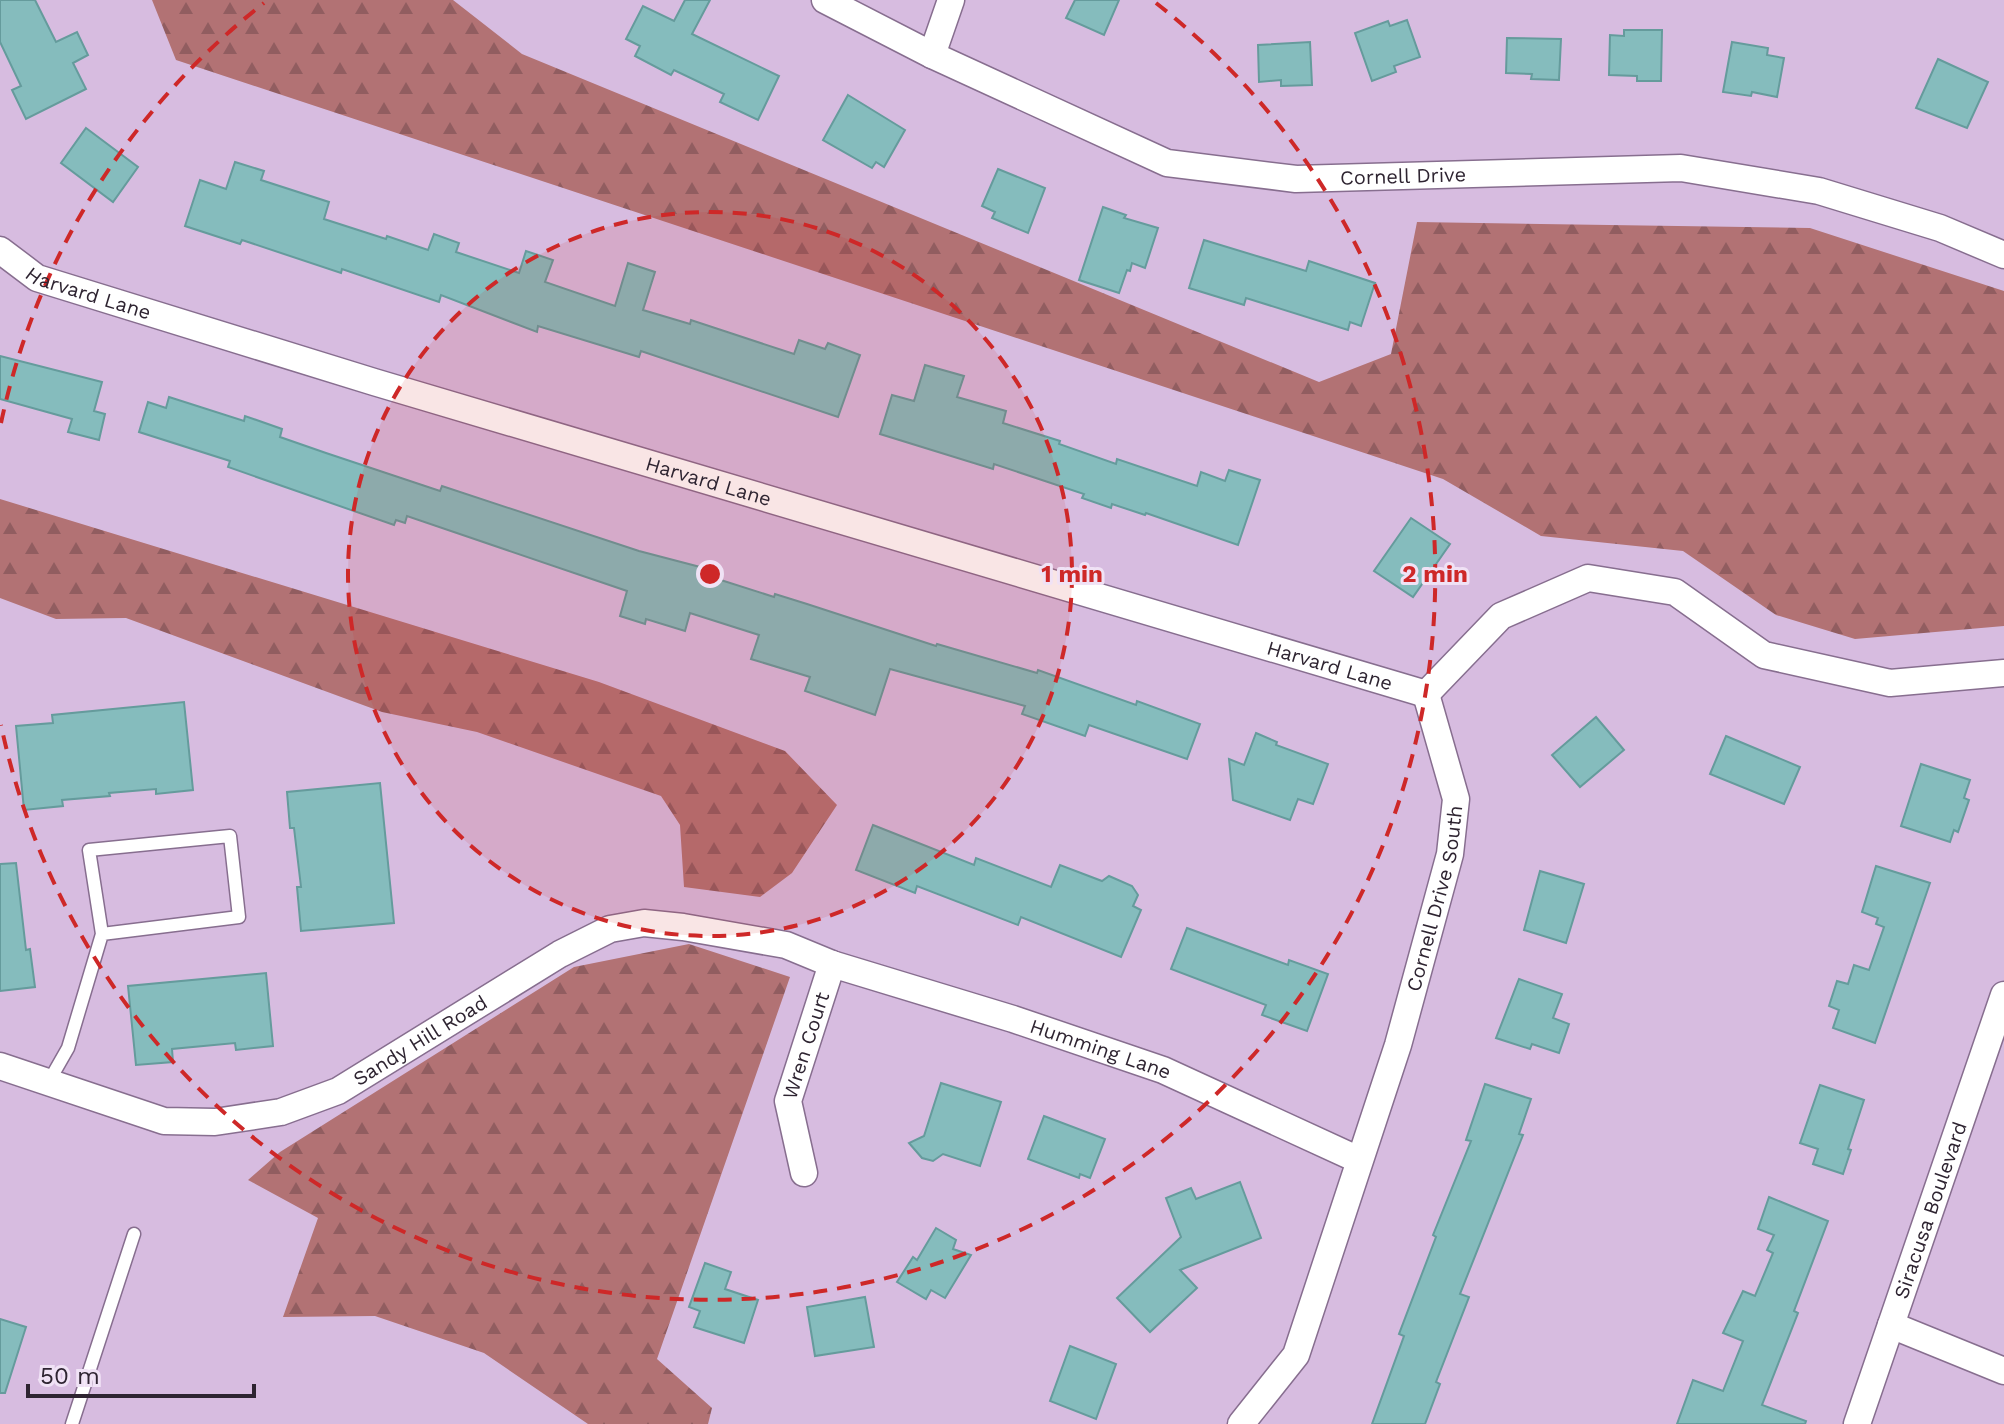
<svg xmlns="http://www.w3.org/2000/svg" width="2004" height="1424" font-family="'Work Sans',sans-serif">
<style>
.forest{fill:url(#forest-firs)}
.building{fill:#85bcbd;stroke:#659b9c;stroke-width:2}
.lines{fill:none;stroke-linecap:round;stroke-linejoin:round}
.lane-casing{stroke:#876e8f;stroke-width:15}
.street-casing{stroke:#876e8f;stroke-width:29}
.lane{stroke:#fff;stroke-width:12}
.street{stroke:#fff;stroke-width:26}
.ring{fill:none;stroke:#ce2828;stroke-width:4;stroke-dasharray:14 10}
.labels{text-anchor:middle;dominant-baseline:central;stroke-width:6;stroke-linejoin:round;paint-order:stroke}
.street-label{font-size:20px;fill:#2e2431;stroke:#f0e2f5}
.centre{fill:#ce2828;stroke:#f0e2f5;stroke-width:4}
.ring-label{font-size:24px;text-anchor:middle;font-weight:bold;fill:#ce2828;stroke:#f0e2f5;stroke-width:6;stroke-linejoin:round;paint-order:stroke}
</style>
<defs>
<pattern id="forest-firs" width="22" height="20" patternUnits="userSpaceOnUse" patternTransform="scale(2)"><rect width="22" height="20" fill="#b27274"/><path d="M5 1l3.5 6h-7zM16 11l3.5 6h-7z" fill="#915d60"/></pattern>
</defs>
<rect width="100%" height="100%" fill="#d7bce0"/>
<g class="forest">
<polygon points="152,0 453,0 522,54 1319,382 1391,354 1417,222 1810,228 2004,291 2004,626 1855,639 1776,615 1683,551 1541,536 1443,479 176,60"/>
<polygon points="0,499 599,682 785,751 837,805 792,873 760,897 684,887 680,825 661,796 477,732 382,712 126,618 56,619 0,598"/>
<polygon points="689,944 790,977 657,1359 712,1408 708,1424 588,1424 484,1353 375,1316 283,1317 318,1218 248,1180 280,1152 574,967"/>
</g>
<g class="building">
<polygon points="0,0 35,0 56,42 77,32 88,55 73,63 86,89 26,119 12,90 21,86 0,42"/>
<polygon points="685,0 710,0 692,34 779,76 758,120 720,102 724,94 674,70 671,75 635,56 640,46 626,39 643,6 674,21"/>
<polygon points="1075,0 1119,0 1104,35 1066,18"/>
<polygon points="1407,20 1420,57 1394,66 1396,72 1372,81 1355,33 1388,21 1390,26"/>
<polygon points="1624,30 1662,30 1661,81 1637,81 1637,76 1609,75 1610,35 1624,36"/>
<polygon points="1507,38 1561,39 1559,80 1531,79 1532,74 1506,73"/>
<polygon points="1310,42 1312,85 1281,86 1281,80 1259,82 1258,45"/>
<polygon points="1732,42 1768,48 1767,55 1784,58 1777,97 1752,92 1751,96 1723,92"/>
<polygon points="1938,59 1988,82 1967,128 1916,108"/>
<polygon points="848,95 905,130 884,167 876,162 872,168 823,140"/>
<polygon points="86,128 138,167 113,202 61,163"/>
<polygon points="235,162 264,171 261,180 329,202 324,219 386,239 387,236 428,250 434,234 459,243 456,252 519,273 526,251 553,260 545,282 615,306 628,263 655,272 643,310 690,324 691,320 794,354 799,340 825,349 828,343 860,355 838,417 641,351 639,357 538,326 537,332 441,295 439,302 342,269 341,273 242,240 240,244 185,226 200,180 226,189"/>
<polygon points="998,169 1045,188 1028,233 992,218 995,212 982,206"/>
<polygon points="1103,207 1126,215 1124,218 1158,228 1145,268 1132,263 1130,271 1127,270 1119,293 1079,280"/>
<polygon points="1204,240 1306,271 1309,261 1375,283 1361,326 1350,322 1348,330 1246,298 1244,305 1189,288"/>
<polygon points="0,356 102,382 94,411 105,414 99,440 68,432 72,419 0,399"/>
<polygon points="925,365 964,376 957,397 1006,411 1003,423 1060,441 1059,444 1116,464 1117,459 1197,486 1201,472 1225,481 1229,470 1260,480 1238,545 1146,513 1145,515 1112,504 1111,508 1082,498 1084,494 994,464 993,469 880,434 892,395 914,401"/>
<polygon points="169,397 244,421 245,416 282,429 280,437 326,453 440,491 442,486 639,551 704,568 702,574 774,597 775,594 807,604 936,646 937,644 1037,673 1038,670 1136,705 1137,701 1200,724 1187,759 1089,725 1085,736 1022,714 1025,706 890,669 875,715 805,691 810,677 751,659 759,635 690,613 685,631 646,619 645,624 620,616 627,591 407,516 405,523 396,520 394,525 228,467 230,461 139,432 148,402 166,408"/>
<polygon points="1411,518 1450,544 1413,597 1374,571"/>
<polygon points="184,702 193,790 156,794 156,789 109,793 110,796 62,800 63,806 24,810 16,726 53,723 52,715"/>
<polygon points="1596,717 1624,750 1580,787 1552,755"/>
<polygon points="1256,733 1277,742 1276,745 1328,764 1313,804 1298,799 1290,820 1233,800 1229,759 1244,765"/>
<polygon points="1726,736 1800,767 1784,804 1710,774"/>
<polygon points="1921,764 1970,780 1964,798 1969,800 1958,832 1954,830 1950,842 1901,826"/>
<polygon points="380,783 394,923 301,931 297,887 301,887 294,828 290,828 287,792"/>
<polygon points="873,825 974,865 976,858 1051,887 1060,865 1102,881 1109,876 1132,886 1138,895 1133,906 1141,910 1121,957 1021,917 1018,925 917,886 915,893 856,870"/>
<polygon points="16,863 26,950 30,949 35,987 0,991 0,864"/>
<polygon points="1876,866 1930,883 1875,1043 1833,1028 1839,1010 1829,1006 1837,981 1848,984 1854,965 1869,970 1884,927 1876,924 1878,918 1862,912"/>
<polygon points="1540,871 1584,884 1566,943 1524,930"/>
<polygon points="1187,928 1288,965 1289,960 1328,974 1307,1031 1262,1015 1266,1005 1171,969"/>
<polygon points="266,973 273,1046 236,1050 235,1043 172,1049 173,1062 136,1065 128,986"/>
<polygon points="1519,979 1562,994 1553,1018 1569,1024 1559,1053 1532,1044 1530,1049 1496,1038"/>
<polygon points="941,1083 1001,1102 980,1166 943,1154 933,1161 922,1158 909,1143 924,1136"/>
<polygon points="1485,1084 1531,1099 1519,1134 1523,1135 1460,1294 1469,1297 1436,1382 1440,1384 1425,1424 1372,1424 1404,1336 1399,1334 1436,1237 1433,1235 1471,1141 1466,1140"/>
<polygon points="1820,1085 1864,1100 1848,1149 1851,1150 1843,1174 1813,1164 1818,1149 1800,1143"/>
<polygon points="1044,1116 1105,1139 1090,1178 1080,1174 1079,1178 1028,1159"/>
<polygon points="1240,1182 1261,1238 1180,1270 1197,1288 1150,1332 1117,1298 1181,1237 1166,1198 1191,1188 1196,1199"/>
<polygon points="1769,1197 1828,1221 1794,1311 1798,1313 1762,1405 1806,1421 1805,1424 1677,1424 1693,1380 1723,1391 1743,1341 1723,1333 1743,1291 1755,1296 1773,1253 1767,1250 1774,1235 1758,1229"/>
<polygon points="936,1228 956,1240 953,1249 971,1255 945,1298 931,1290 926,1299 897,1282 913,1257 917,1260"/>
<polygon points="705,1263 731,1272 725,1289 758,1300 744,1343 694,1327 700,1311 689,1307"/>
<polygon points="865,1297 874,1347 815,1356 807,1307"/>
<polygon points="0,1319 26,1327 5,1393 0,1393"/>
<polygon points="1070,1346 1116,1364 1096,1419 1050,1401"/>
</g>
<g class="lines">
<defs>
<g id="lane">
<polyline points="48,1083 68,1048 102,934 239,917 230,836 89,850 102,934"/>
<polyline points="72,1424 134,1234"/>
</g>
<g id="street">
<path id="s1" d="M825,0L932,55L1167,163L1296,179L1681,168L1819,191L1940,228L2004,255"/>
<polyline points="932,55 951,0"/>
<path id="s2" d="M0,250L37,278L374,382L1426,694"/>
<polyline points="1426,694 1501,616 1588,578 1675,592 1764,655 1890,683 2004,673"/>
<path id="s3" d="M0,1066L164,1121L215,1122L281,1112L338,1091L560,954L610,929L644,923L683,927L786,945L832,964L1013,1019L1163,1070L1359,1160"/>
<path id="s4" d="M804,1173L788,1101L832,964"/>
<polyline points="1891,1325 2004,1371"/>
<path id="s5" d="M1241,1424L1296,1355L1398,1045L1450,854L1456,799L1426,694"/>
<path id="s6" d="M1857,1424L2004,995"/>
</g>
</defs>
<use href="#lane" class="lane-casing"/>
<use href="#street" class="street-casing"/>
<use href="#lane" class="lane"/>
<use href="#street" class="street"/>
</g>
<circle cx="710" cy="574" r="362" fill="#ce2828" fill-opacity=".12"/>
<g class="ring">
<circle cx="710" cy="574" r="362"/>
<path d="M1 423A725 725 0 0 1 264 3M1156 3A725 725 0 1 1 1 725"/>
</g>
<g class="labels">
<g class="street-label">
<text stroke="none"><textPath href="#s1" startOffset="616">Cornell Drive</textPath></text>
<text stroke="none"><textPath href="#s2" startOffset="100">Harvard Lane</textPath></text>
<text stroke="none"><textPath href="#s2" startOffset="748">Harvard Lane</textPath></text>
<text stroke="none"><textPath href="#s2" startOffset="1396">Harvard Lane</textPath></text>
<text stroke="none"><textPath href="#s5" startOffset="566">Cornell Drive South</textPath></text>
<text stroke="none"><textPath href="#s3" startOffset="448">Sandy Hill Road</textPath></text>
<text stroke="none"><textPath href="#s4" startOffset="132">Wren Court</textPath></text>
<text stroke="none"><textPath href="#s3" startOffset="1178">Humming Lane</textPath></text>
<text stroke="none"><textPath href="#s6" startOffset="226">Siracusa Boulevard</textPath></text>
</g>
</g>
<circle cx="710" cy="574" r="12" class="centre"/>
<g class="ring-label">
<text x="1072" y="582">1 min</text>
<text x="1435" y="582">2 min</text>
</g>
<path d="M28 1384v12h226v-12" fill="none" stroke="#2e2431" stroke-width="4"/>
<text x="40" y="1384" font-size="24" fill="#2e2431" stroke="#f0e2f5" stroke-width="6" paint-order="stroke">50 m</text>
</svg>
